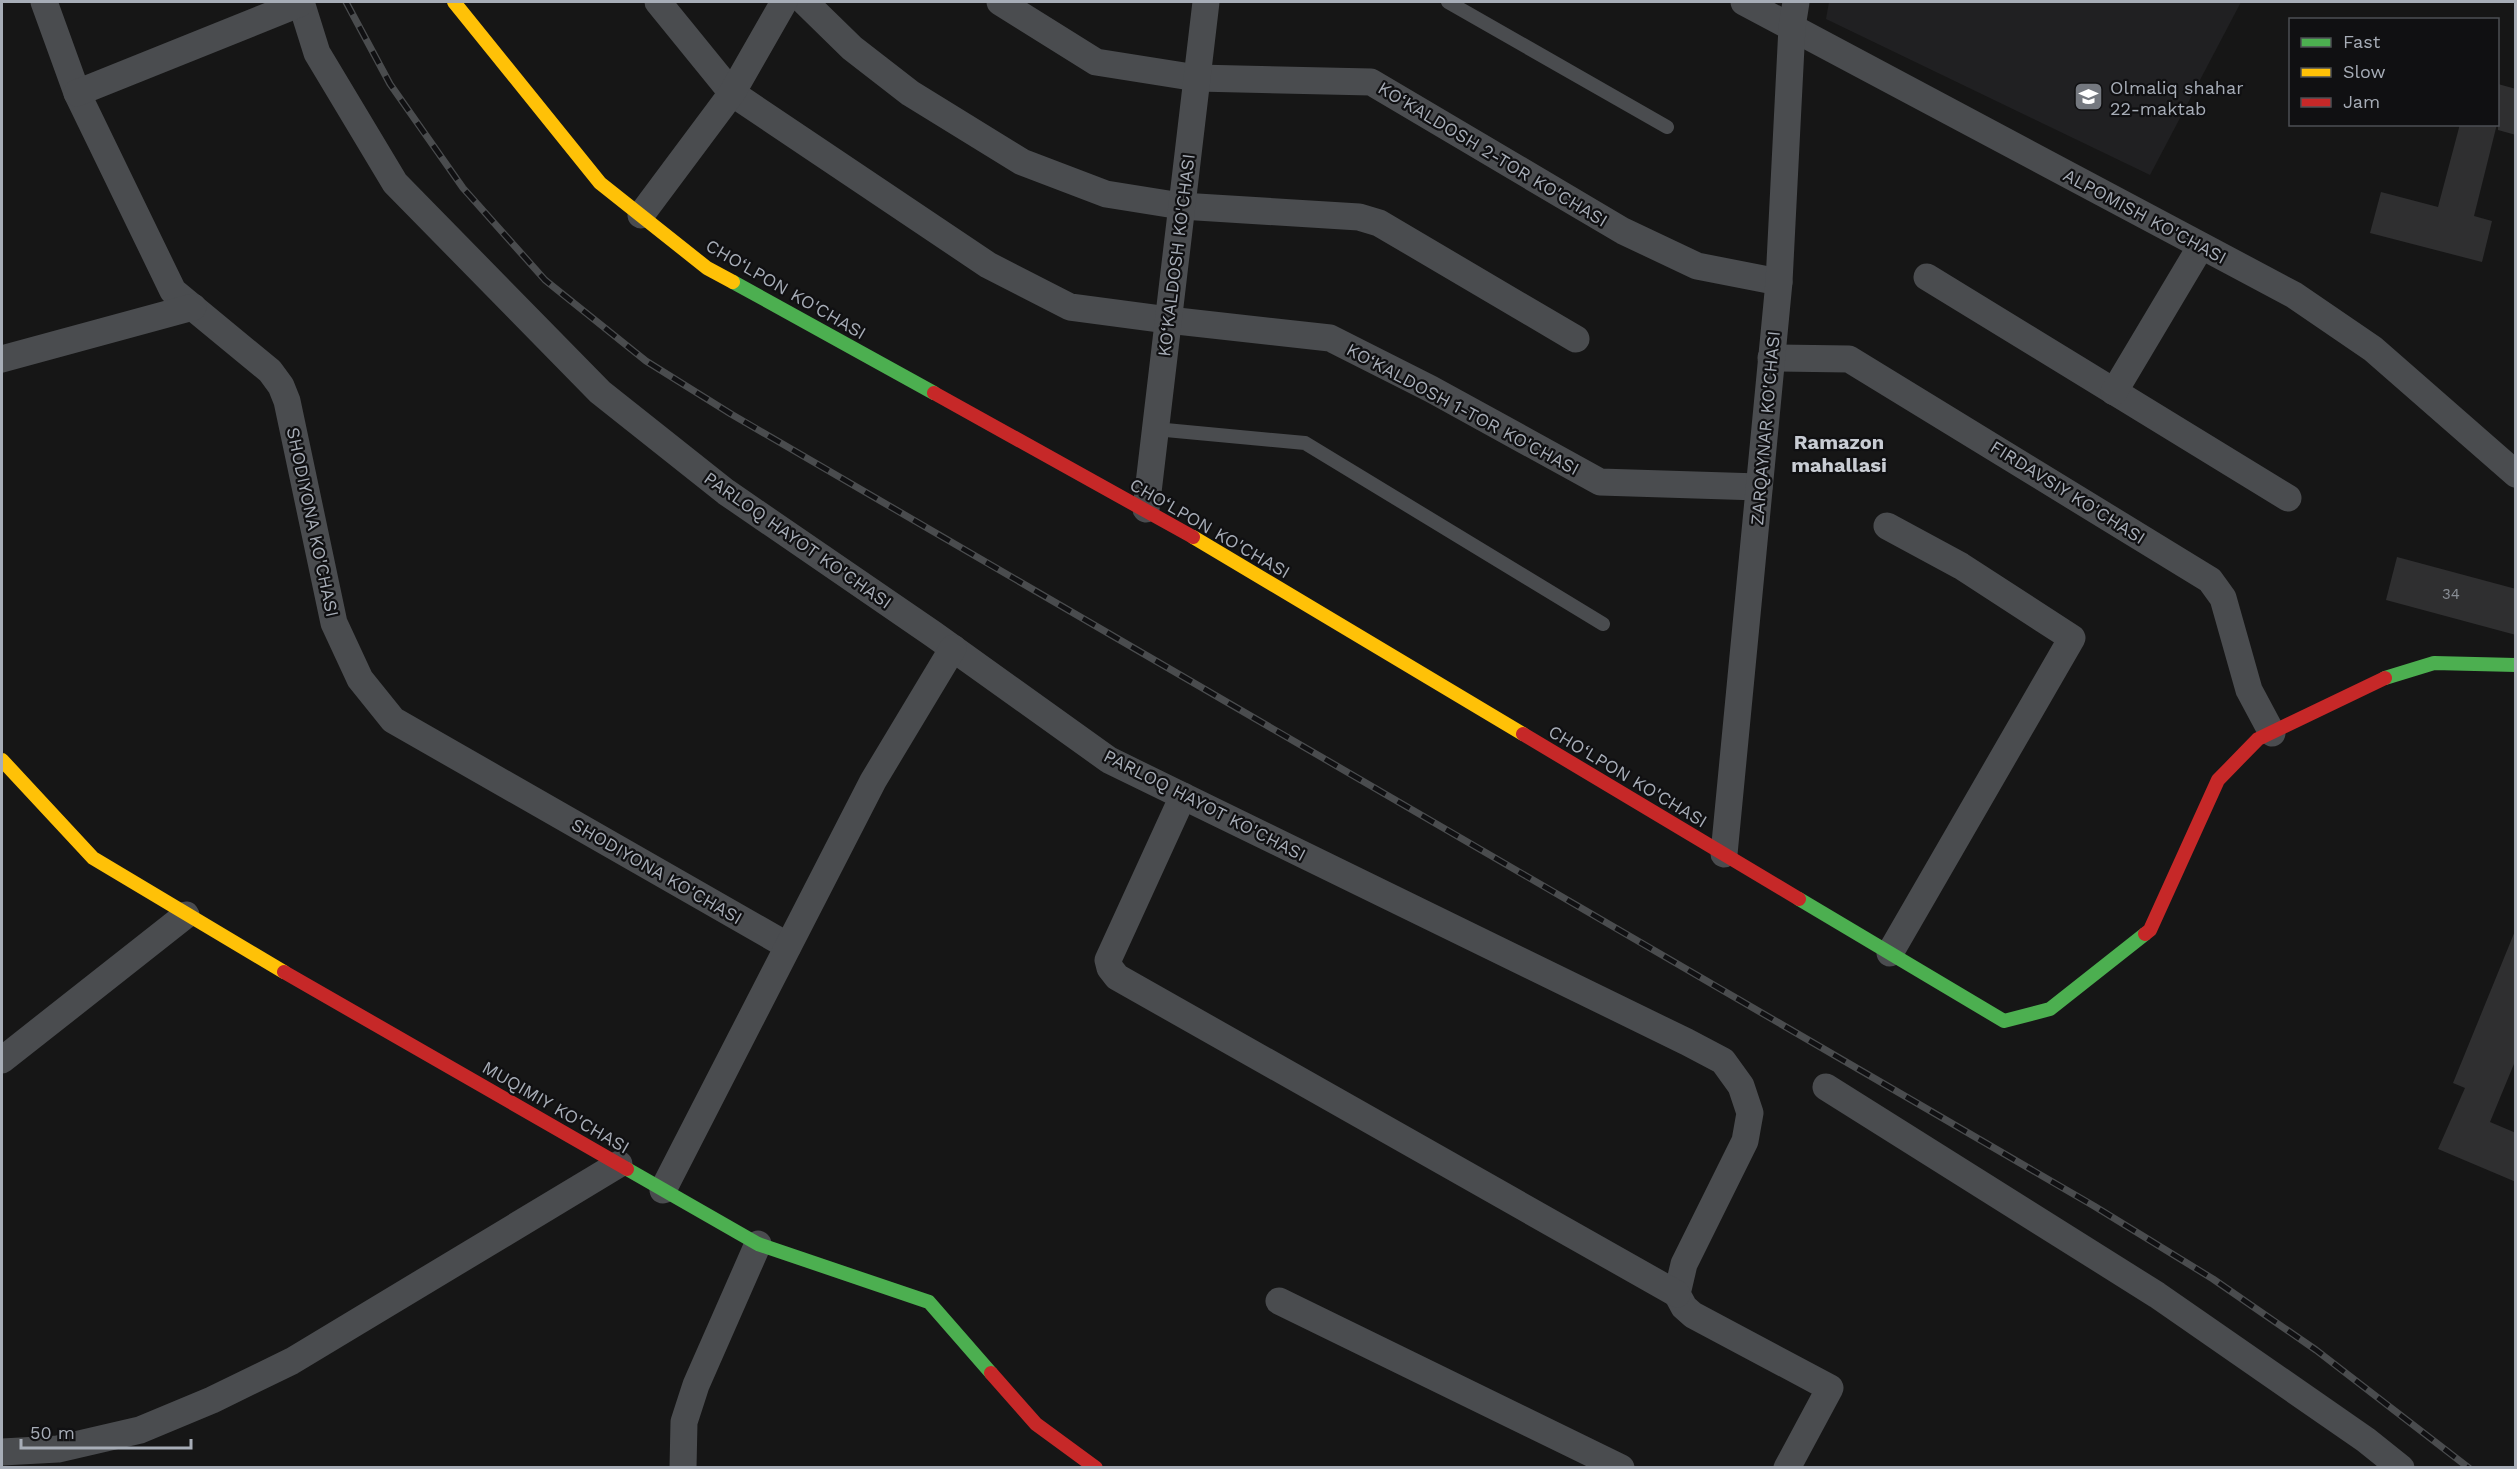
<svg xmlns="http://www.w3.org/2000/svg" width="2517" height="1469" font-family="'Work Sans',sans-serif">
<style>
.built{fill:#202022}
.building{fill:#2f2f30}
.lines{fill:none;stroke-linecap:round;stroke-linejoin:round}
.lane{stroke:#4a4c4f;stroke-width:14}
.street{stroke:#4a4c4f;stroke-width:27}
.fast{stroke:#4caf50;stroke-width:14}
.slow{stroke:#ffc107;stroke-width:14}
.jam{stroke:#c62828;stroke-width:14}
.rail-casing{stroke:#4a4c4e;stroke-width:7}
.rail{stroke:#101012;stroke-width:4.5;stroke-dasharray:14;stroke-linecap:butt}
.labels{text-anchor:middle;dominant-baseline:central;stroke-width:4.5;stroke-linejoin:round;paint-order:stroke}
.number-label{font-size:15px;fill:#898e95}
.poi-label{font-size:18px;fill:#a7adb7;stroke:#101012;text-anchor:start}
.street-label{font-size:18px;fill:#a7adb7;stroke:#101012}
.neighbourhood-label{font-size:20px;font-weight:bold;fill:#c8ccd3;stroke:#101012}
</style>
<rect width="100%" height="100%" fill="#161616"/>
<polygon class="built" points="1829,2 2241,2 2150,175 1826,19"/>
<g class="building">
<polygon points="2498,84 2516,89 2516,135 2498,130"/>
<polygon points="2460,124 2497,124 2474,216 2492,221 2482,262 2370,233 2381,192 2438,207"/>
<polygon points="2397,557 2516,589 2516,635 2386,600"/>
<polygon points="2515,931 2516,1059 2490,1122 2516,1133 2516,1182 2438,1149 2465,1088 2453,1083"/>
</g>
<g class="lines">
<g class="lane">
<polyline points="1448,2 1667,127"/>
<polyline points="1155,429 1305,443 1603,624"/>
</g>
<g class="street">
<polyline points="44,2 77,93 173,291 270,371 281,386 287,401 334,623 360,679 393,720 788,946"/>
<polyline points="301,2 317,53 395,183 600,392 726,492 933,634 1109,760 1687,1042 1723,1061 1741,1086 1750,1113 1745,1141 1684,1264 1677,1294 1684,1307 1693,1315 1830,1388 1787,1468"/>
<polyline points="658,2 732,93 988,265 1070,307 1168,320 1330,338 1431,389 1600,482 1759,487"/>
<polyline points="805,2 852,48 910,93 1022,162 1106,194 1181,206 1359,217 1379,223 1576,339"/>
<polyline points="1000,2 1096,62 1197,78 1371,82 1623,231 1697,266 1779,282"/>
<polyline points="1744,2 2294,295 2373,349 2516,474"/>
<polyline points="77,93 301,3"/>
<polyline points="641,215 732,93 784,2"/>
<polyline points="1927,277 2288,498"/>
<polyline points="1771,358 1849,359 2210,580 2223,598 2249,690 2272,733"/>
<polyline points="2,359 193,307"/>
<polyline points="2114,392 2201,246"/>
<polyline points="1146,509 1206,2"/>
<polyline points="1887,526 1961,566 2072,638 1890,953"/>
<polyline points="1183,796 1108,960 1110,968 1117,977 1677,1294"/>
<polyline points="1724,854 1779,282 1792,27 1796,2"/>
<polyline points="2,1060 186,915"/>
<polyline points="1826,1087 2157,1295 2366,1440 2401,1468"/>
<polyline points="663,1190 873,781 953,648"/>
<polyline points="1279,1301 1621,1468"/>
<polyline points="2,1452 58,1449 140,1430 212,1400 292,1361 619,1164"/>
<polyline points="683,1468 684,1422 696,1385 758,1244"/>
</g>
<g class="fast">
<polyline points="733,282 934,393"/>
<polyline points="2385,678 2434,663 2516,665"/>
<polyline points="1799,899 2004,1021 2050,1009 2145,934"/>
<polyline points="627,1169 758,1244 929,1302 991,1373"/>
</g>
<g class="slow">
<polyline points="454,2 600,183 707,268 733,282"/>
<polyline points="1193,537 1523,734"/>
<polyline points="2,760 93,858 284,972"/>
</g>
<g class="jam">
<polyline points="934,393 1193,537"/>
<polyline points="1523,734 1799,899"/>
<polyline points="2145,934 2150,930 2218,780 2258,739 2385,678"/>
<polyline points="284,972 627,1169"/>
<polyline points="991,1373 1036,1424 1096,1468"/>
</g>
<defs>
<polyline id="rail" points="346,2 390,84 463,188 545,280 646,361 731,414 2094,1206 2213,1279 2316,1350 2469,1468"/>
</defs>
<use href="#rail" class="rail-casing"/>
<use href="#rail" class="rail"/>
</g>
<defs>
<symbol id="school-square" viewBox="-11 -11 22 22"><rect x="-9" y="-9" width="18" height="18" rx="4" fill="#74787f" stroke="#101012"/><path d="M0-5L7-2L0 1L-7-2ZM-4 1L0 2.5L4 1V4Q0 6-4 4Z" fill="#fff"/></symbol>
</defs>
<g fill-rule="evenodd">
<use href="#school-square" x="2072" y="80" width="33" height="33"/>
</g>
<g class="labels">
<g class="number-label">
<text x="2451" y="594">34</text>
</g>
<g class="poi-label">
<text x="2110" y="87">Olmaliq shahar<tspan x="2110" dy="21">22-maktab</tspan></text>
</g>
<g class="street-label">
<text transform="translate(1493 154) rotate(31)">KO‘KALDOSH 2-TOR KO'CHASI</text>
<text transform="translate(2145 216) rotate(28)">ALPOMISH KO'CHASI</text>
<text transform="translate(1176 255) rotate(-83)">KO‘KALDOSH KO'CHASI</text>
<text transform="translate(786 289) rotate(30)">CHO‘LPON KO'CHASI</text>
<text transform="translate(1463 409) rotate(28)">KO‘KALDOSH 1-TOR KO'CHASI</text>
<text transform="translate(1765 428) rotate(-85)">ZARQAYNAR KO'CHASI</text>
<text transform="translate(2068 492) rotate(32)">FIRDAVSIY KO'CHASI</text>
<text transform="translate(313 522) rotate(78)">SHODIYONA KO'CHASI</text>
<text transform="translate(1210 528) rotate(30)">CHO‘LPON KO'CHASI</text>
<text transform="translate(798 540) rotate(35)">PARLOQ HAYOT KO'CHASI</text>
<text transform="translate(1628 776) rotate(31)">CHO‘LPON KO'CHASI</text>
<text transform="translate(1205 805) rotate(27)">PARLOQ HAYOT KO'CHASI</text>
<text transform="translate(657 871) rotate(30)">SHODIYONA KO'CHASI</text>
<text transform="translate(556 1107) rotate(30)">MUQIMIY KO'CHASI</text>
</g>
<g class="neighbourhood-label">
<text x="1839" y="442">Ramazon<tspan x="1839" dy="23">mahallasi</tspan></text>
</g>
</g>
<rect width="2517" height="1469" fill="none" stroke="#a7adb7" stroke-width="6"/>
<rect x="2289" y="18" width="210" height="108" fill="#101012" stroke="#4c4f54" stroke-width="1.5"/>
<rect x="2301" y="38" width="30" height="9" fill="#4caf50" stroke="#4c4f54" stroke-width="1.5"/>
<text x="2343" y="48" font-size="18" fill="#a7adb7">Fast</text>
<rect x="2301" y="68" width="30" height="9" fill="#ffc107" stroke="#4c4f54" stroke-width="1.5"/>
<text x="2343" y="78" font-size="18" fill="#a7adb7">Slow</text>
<rect x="2301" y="98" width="30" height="9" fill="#c62828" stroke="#4c4f54" stroke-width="1.5"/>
<text x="2343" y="108" font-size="18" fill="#a7adb7">Jam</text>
<path d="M21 1439v9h170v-9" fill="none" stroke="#a7adb7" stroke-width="3"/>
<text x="30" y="1439" font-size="18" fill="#a7adb7" stroke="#101012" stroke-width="4.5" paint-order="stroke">50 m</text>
</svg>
